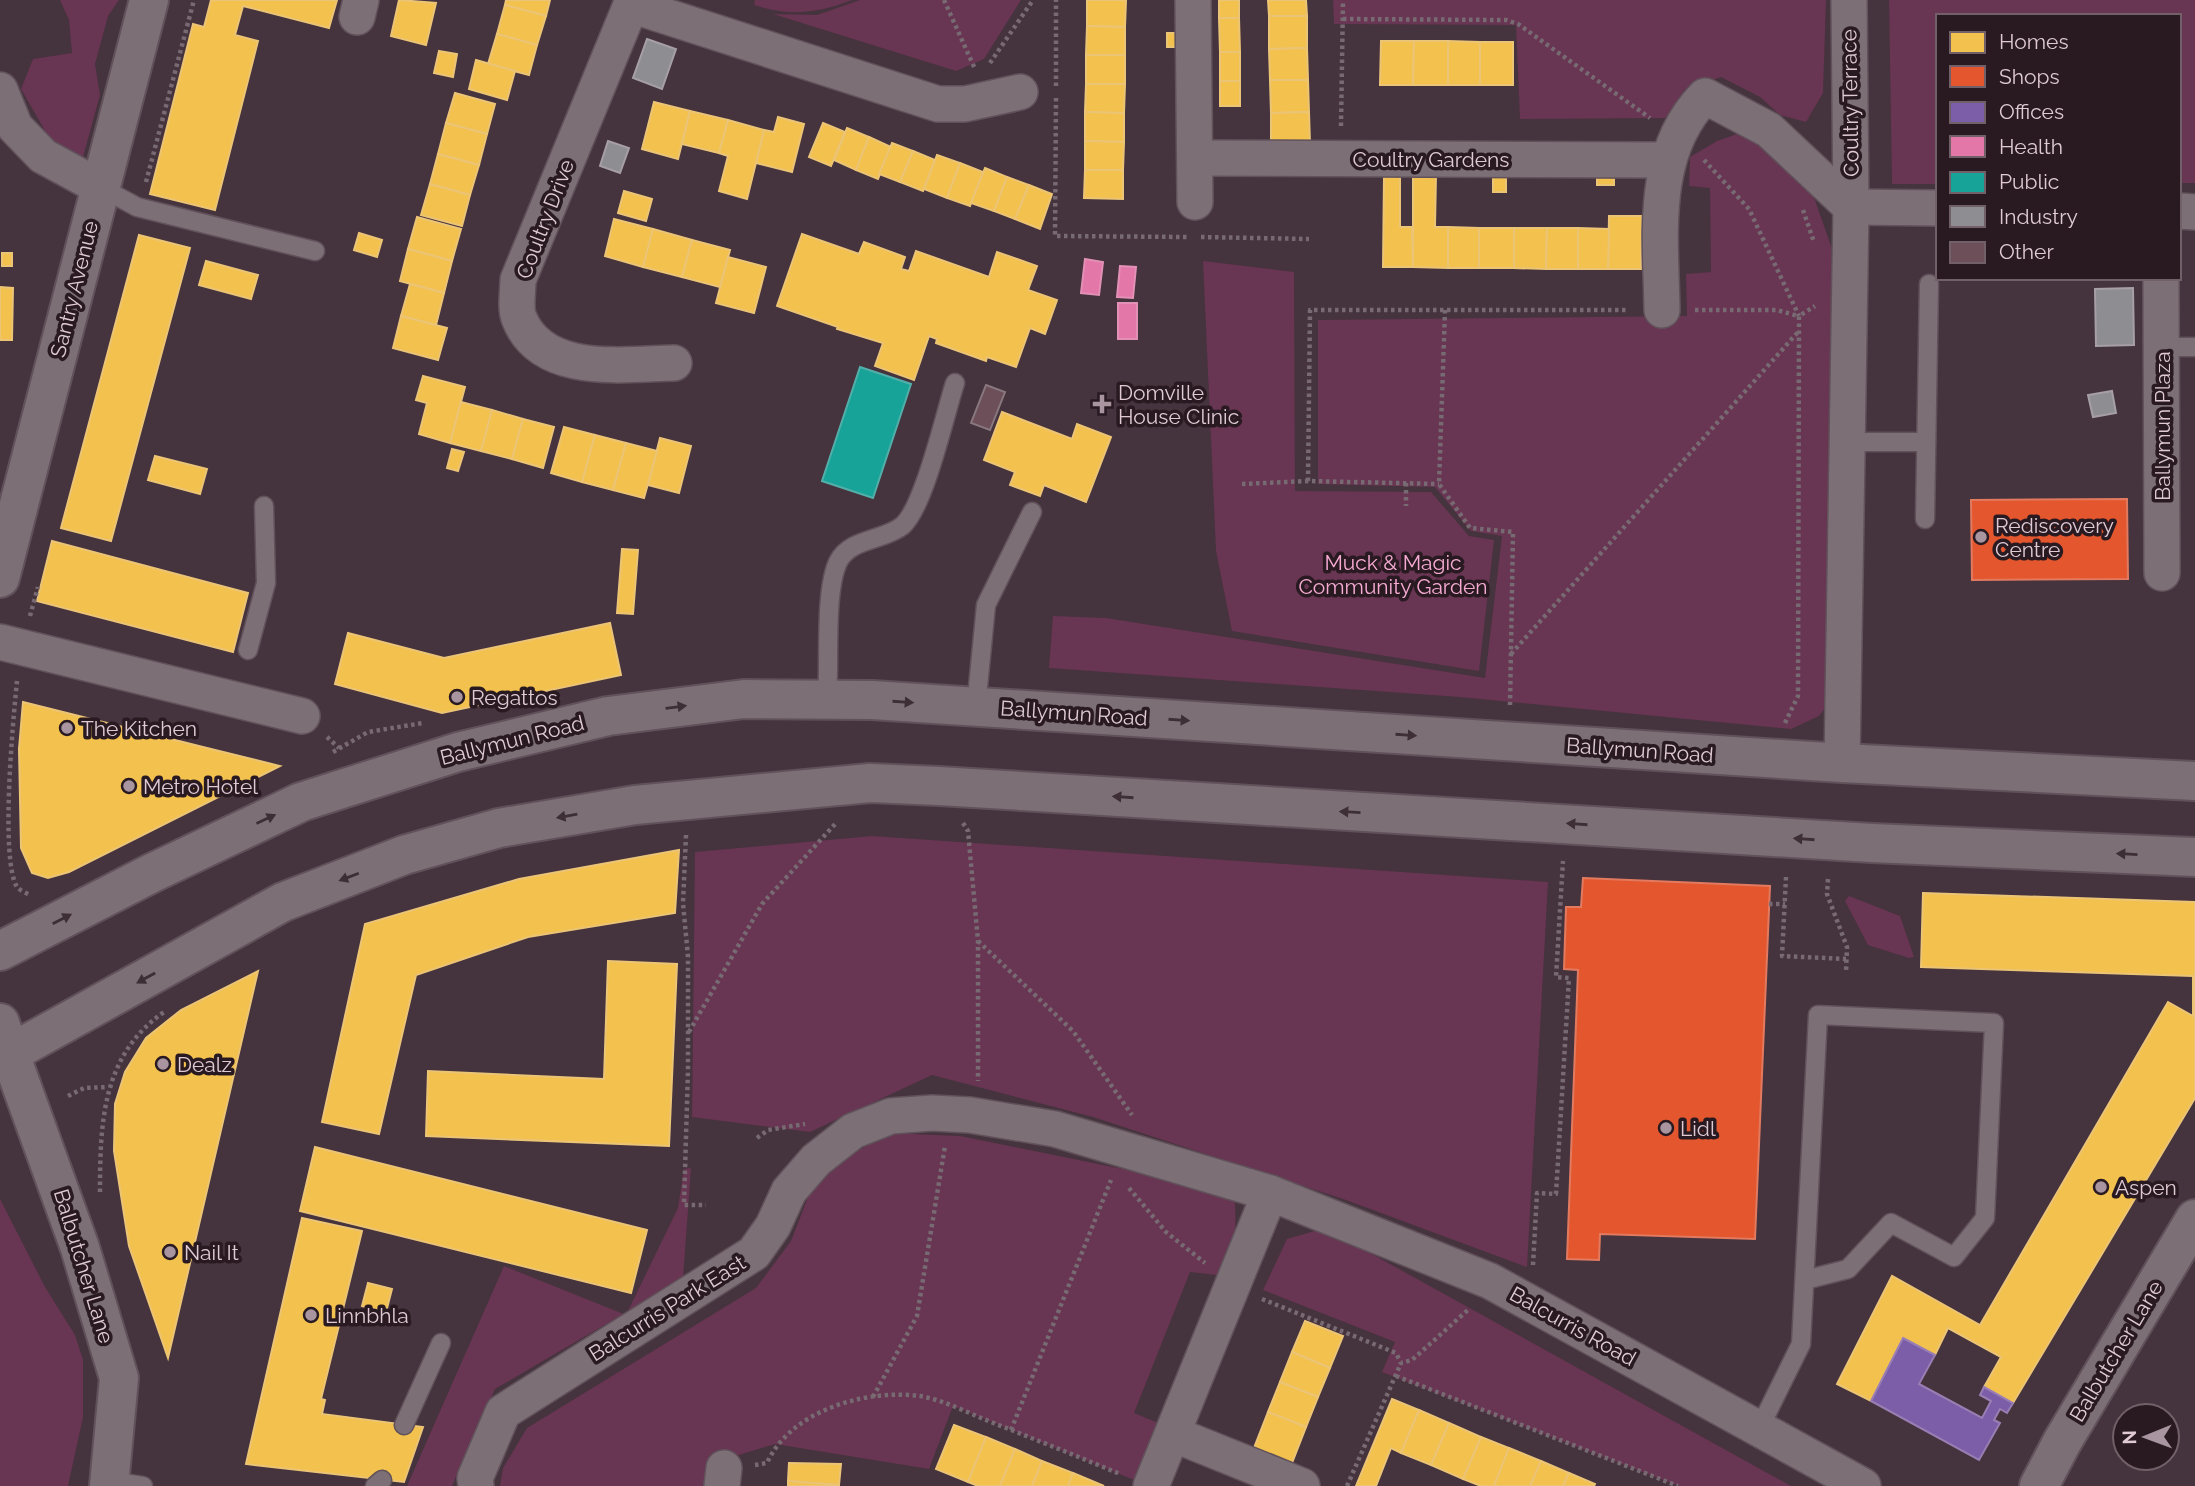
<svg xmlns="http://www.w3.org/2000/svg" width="2195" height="1486" font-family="Raleway,sans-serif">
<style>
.green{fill:#683552}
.homes{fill:#f2c14e;stroke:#ecc476;stroke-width:2}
.shops{fill:#e4572e;stroke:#e27a60;stroke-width:2}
.offices{fill:#7b5ea7;stroke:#997eb4;stroke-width:2}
.health{fill:#e377a8;stroke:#e290b5;stroke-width:2}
.public{fill:#17a398;stroke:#53afaa;stroke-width:2}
.industry{fill:#8d8d92;stroke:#a69fa6;stroke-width:2}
.building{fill:#6c4f59;stroke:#88777d;stroke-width:2}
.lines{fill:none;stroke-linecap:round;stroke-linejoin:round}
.service-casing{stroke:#61515a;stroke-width:21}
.minor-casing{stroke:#61515a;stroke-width:38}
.tertiary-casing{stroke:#61515a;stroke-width:42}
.secondary-casing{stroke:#61515a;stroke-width:42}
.path{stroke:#786a72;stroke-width:4.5;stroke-dasharray:3.5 3.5;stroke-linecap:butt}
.service{stroke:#7c6f76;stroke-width:18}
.minor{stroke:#7c6f76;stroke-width:35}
.tertiary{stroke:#7c6f76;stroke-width:38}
.secondary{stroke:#7c6f76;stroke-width:38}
.oneway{fill:#3e2f37}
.poi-dot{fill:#a9959f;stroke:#291a22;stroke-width:2.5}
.labels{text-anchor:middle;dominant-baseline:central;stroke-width:7;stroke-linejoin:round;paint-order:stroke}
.street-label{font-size:21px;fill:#dfcad4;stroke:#291a22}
.poi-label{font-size:21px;fill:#dfcad4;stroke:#291a22;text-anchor:start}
.park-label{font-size:21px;fill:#f7abd3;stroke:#291a22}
</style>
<rect width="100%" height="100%" fill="#45333d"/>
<g class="green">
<polygon points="60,0 119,0 108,16 95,64 100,95 83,157 70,158 48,136 21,89 33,59 72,53 69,20"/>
<path d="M755,0H852C818,13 790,17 754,5Z"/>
<polygon points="860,0 1021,0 984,59 956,71 773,14 817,15"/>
<polygon points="1333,0 1826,0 1823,93 1806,122 1780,115 1760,97 1721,77 1684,90 1668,118 1520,119 1516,25 1334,24"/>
<polygon points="1889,0 2195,0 2195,183 2179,183 2179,16 1938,16 1938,184 1892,184"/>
<polygon points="1740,133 1754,139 1808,180 1831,246 1833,698 1819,716 1791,729 1460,697 1049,668 1053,616 1106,618 1485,678 1502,536 1471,531 1435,487 1318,484 1318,320 1687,316 1686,274 1711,272 1710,188 1689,186 1690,157 1717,141"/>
<polygon points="1203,261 1294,272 1295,491 1431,492 1469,536 1494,540 1479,671 1232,631 1216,551"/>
<polygon points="872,836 1548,882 1527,1267 1346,1200 1093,1117 932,1075 810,1132 692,1117 695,852"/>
<polygon points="1849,896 1900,916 1914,957 1909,958 1868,945 1845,901"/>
<path d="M889,1133L960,1136L1221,1189L1235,1203C1236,1228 1237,1256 1217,1275L1190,1272L1134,1413L1168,1427L1144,1484L953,1406L929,1469L775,1444L726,1459L722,1486H500L503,1468L527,1428L756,1288L791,1241L817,1174Z"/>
<polygon points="691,1168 683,1279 495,1389 452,1486 407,1486 504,1266 626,1315 678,1208 684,1169"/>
<polygon points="0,1199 45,1287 75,1335 83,1360 83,1417 68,1486 0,1486"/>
<polygon points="1325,1228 1791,1486 1679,1486 1382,1372 1395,1342 1263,1290 1287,1239"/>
</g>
<g class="homes">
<polygon points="211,0 337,0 329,28 243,6 235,35 258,41 215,210 150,194 193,24 204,27"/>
<polygon points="399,0 436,3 426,45 391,36"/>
<polygon points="506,0 550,0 546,16 505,5"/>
<polygon points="1087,0 1126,0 1125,27 1087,26"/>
<rect x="1219" y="0" width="20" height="18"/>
<polygon points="1268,0 1306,0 1307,16 1269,16"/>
<polygon points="505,5 546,16 537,45 497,34"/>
<polygon points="1269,16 1307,16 1307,48 1269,49"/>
<polygon points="1219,18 1239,18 1240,52 1220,52"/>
<polygon points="1087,26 1125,27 1125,55 1086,55"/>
<polygon points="1167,33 1177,33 1178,47 1167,47"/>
<polygon points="497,34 537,45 529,75 488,64"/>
<polygon points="1381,41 1414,41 1413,85 1380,85"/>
<polygon points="1414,41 1448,41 1448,85 1413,85"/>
<polygon points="1448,41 1480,42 1480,85 1448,85"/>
<rect x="1480" y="42" width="33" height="43"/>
<polygon points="1307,48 1308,80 1270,80 1269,49"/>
<polygon points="439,51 457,54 453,77 434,73"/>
<rect x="1220" y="52" width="20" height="29"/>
<rect x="1086" y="55" width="39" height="29"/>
<polygon points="476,60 515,71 507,100 469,89"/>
<polygon points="1270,80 1308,80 1309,112 1271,113"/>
<rect x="1220" y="81" width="20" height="25"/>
<polygon points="1086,84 1125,84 1124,113 1085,112"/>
<polygon points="455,93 495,104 487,134 446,123"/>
<polygon points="654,102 690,111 678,159 642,149"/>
<polygon points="690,111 728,120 719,153 682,144"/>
<polygon points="1085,112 1124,113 1124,142 1085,141"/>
<polygon points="1309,112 1310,144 1271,144 1271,113"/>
<polygon points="778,117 804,124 792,172 756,163 764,130 774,132"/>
<polygon points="728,120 764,130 747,199 719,191 728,156 719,153"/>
<polygon points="446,123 487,134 479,165 438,154"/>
<polygon points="823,123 845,132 831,166 809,157"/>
<polygon points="847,128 869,137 856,170 834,160"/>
<polygon points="869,137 891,147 878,179 856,170"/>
<polygon points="1085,141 1124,142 1123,170 1085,170"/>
<polygon points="892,143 913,151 900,182 879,174"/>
<polygon points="913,151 935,160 923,191 900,182"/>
<polygon points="438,154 479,165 470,195 430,184"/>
<polygon points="937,155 960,163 947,198 924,189"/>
<polygon points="960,163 983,172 970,206 947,198"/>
<polygon points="985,168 1007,177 994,211 971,203"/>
<polygon points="1085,170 1123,170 1123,199 1084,198"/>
<rect x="1597" y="171" width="17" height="14"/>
<polygon points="1413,175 1436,175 1435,227 1448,227 1448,268 1413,267"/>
<polygon points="1493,175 1506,176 1506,192 1493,192"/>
<polygon points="1007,177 1029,185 1015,219 994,211"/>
<polygon points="1384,177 1400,177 1400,227 1412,227 1413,267 1383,267"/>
<polygon points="430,184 470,195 462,226 421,215"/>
<polygon points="1029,185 1052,194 1040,229 1015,219"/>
<polygon points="624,191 652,199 646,221 618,213"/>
<polygon points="1609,216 1642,216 1641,269 1608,269"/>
<polygon points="417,217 461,229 452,261 408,249"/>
<polygon points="614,219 653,229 643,267 605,256"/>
<polygon points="1448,227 1479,228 1479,268 1448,268"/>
<rect x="1479" y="228" width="35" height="40"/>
<polygon points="1514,228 1547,228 1546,269 1514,268"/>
<polygon points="1547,228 1578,228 1578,269 1546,269"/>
<polygon points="1578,228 1609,229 1608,269 1578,269"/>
<polygon points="653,229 692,240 682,277 643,267"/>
<polygon points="359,233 382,240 377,257 354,250"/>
<polygon points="802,234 859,254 864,242 905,257 901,269 909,271 916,251 989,277 997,252 1037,266 1028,290 1057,300 1045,334 1030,328 1016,367 987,357 986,361 936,343 937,339 929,336 914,380 875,366 883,343 837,329 838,327 777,306"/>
<polygon points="139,235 190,248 111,541 61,528"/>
<polygon points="692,240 730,250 720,287 682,277"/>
<polygon points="408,249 452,261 444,293 400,281"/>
<rect x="2" y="253" width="10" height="13"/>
<polygon points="728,257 766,267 754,313 716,303"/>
<polygon points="206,261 258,275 251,299 199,285"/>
<polygon points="410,284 444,293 436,325 401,316"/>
<polygon points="0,287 13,288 12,340 0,340"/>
<polygon points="401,316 447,328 438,360 393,348"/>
<polygon points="423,376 465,387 450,443 419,434 427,403 416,400"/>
<polygon points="461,402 492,410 481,451 450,443"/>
<polygon points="492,410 523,419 512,459 481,451"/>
<polygon points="1002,412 1072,439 1077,424 1111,437 1086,502 1044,485 1040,496 1010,485 1015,472 984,460"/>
<polygon points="523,419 554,427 543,468 512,459"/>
<polygon points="564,427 595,435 582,482 551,473"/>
<polygon points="595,435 626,443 613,490 582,482"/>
<polygon points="660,438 691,446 679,493 648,485"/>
<polygon points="626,443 657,451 644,498 613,490"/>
<polygon points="452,449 464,452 458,471 447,468"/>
<polygon points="155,456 207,469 200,494 148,480"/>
<polygon points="52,541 248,593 233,652 37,601"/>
<polygon points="622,549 638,550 633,614 617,613"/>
<polygon points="610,623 621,675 442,713 335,684 348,633 444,658"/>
<polygon points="23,702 203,747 280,766 69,872 48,878 32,873 21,848 19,749"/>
<polygon points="679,850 675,913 528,937 416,975 379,1134 322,1122 365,924 519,879"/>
<polygon points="1923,893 2195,902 2195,1098 2013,1403 1984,1387 2001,1357 1948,1328 1935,1355 1903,1338 1871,1401 1837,1384 1892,1276 1980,1325 2168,1002 2193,1016 2193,976 1921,967"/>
<polygon points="608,961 677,964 669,1146 426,1136 428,1071 604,1079"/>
<polygon points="258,971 168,1358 129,1246 114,1151 115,1104 125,1072 146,1038 181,1010"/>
<polygon points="315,1147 647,1230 631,1293 300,1211"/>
<polygon points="302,1218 362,1231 321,1399 325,1400 322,1414 423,1427 404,1482 246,1464"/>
<polygon points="368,1283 392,1289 386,1312 362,1306"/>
<polygon points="1305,1321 1343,1336 1330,1368 1292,1352"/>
<polygon points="1292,1352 1330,1368 1318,1397 1280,1382"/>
<polygon points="1280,1382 1318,1397 1306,1427 1268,1412"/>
<polygon points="1392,1399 1419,1410 1401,1453 1391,1448 1376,1486 1356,1486"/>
<polygon points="1419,1410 1449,1423 1431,1465 1401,1453"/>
<polygon points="1268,1412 1306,1427 1292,1463 1254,1448"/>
<polygon points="1449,1423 1481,1437 1463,1479 1431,1465"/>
<polygon points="954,1425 986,1437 968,1482 936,1469"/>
<polygon points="986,1437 1015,1449 1000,1486 978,1486 968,1482"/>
<polygon points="1481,1437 1509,1448 1494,1486 1481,1486 1463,1479"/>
<polygon points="1509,1448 1541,1461 1530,1486 1494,1486"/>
<polygon points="1015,1449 1042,1461 1032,1486 1000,1486"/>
<polygon points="1042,1461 1073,1473 1068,1486 1032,1486"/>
<polygon points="1541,1461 1569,1473 1563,1486 1530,1486"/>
<polygon points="789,1463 841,1464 839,1485 788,1481"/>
<polygon points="1073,1473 1104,1486 1068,1486"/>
<polygon points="1569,1473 1595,1484 1594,1486 1563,1486"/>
<polygon points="788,1481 839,1485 839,1486 788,1486"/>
</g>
<g class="shops">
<polygon points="2127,499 2128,579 1972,580 1971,500"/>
<polygon points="1583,878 1770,886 1755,1239 1600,1234 1599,1260 1567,1259 1578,970 1564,969 1566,907 1581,907"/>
</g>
<polygon class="offices" points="1903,1338 1935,1355 1919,1384 1982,1418 1991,1401 1980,1395 1984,1387 2013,1403 2007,1413 2000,1409 1994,1420 2000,1423 1979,1460 1871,1401"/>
<g class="health">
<polygon points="1085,259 1103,262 1099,295 1081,293"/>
<polygon points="1120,266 1136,267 1133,298 1117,297"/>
<rect x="1118" y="303" width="19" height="36"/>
</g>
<polygon class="public" points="860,367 911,384 873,498 822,481"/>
<g class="industry">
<polygon points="647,39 676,49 662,89 633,78"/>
<polygon points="608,141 629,148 620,173 600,166"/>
<polygon points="2133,288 2134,345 2096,346 2095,289"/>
<polygon points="2112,391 2116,413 2093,417 2088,395"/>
</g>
<polygon class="building" points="986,385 1005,392 990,430 971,423"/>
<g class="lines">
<defs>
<g id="service">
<polyline points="100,187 137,207 315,251"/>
<polyline points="2162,347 2195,347"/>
<polyline points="1847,442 1926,442"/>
<polyline points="1925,519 1929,284"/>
<polyline points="248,650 266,583 264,506"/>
<path d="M827,700C830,664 824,592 838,562C850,538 883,541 902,526C924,508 945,414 955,383"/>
<polyline points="976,707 986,605 1032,512"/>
<polyline points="404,1425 441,1343"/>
<polyline points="1759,1429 1801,1344 1818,1015 1994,1023 1985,1218 1954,1257 1891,1223 1848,1269 1805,1280"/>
<polyline points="111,1481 143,1486"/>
<polyline points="375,1486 382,1480"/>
</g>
<g id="minor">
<path d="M633,0L518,280C518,291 515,308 519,318C542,377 624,364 674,363"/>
<polyline points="1193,0 1195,202"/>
<polyline points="631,5 938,104 965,104 1020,92"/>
<polyline points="357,17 361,0"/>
<polyline points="0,90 15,127 43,156 100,187"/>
<polyline points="1195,158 1666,160"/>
<polyline points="1851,207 1938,208"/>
<polyline points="2179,211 2195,212"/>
<polyline points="2161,278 2162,573"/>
<path d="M1662,310C1661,237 1649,153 1705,96L1769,130L1851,207"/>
<polyline points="0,642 302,716"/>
<polyline points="1842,763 1851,207 1849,0"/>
<polyline points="1173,1434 1302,1486"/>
<polyline points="476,1486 475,1478 503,1412 754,1253 773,1226 789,1191 816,1160 853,1131 891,1116 932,1113 970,1115 1055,1129 1270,1193 1490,1281 1863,1486"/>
<polyline points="722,1486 724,1468"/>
<polyline points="1151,1486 1270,1193"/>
</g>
<g id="tertiary">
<polyline points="10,1054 80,1248 119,1378 109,1486"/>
<polyline points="2039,1486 2062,1442 2195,1219"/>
</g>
<g id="secondary">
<polyline points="0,578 149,0"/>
<polyline points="0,951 152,873 301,802 458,752 608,716 744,699 872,700 1842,763 2195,781"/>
<polyline points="0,1023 10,1054"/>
<polyline points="0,1059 283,902 404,855 499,828 635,805 870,783 939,786 1872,843 2195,857"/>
</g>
</defs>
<use href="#service" class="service-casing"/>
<use href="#minor" class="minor-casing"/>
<use href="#tertiary" class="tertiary-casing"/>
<use href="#secondary" class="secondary-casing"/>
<g class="path">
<polyline points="944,0 975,69"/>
<polyline points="1343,19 1506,20 1518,24 1650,118"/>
<polyline points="990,63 1033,0"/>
<polyline points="1056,86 1056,0"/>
<polyline points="1056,98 1055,236 1189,237"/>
<polyline points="1341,126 1343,0"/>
<polyline points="1704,160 1749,209 1799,316"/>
<polyline points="146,182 194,0"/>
<polyline points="1803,210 1814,242"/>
<polyline points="1201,237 1309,239"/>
<polyline points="1445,310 1439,484 1470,528 1513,532 1510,705"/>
<polyline points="1695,310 1777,310 1798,316"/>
<polyline points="1308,481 1310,310 1627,310"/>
<polyline points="1406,483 1406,506"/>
<polyline points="1242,484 1308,481 1439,484"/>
<polyline points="30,616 38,587"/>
<polyline points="1511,654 1798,332"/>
<path d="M17,681C13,721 0,859 17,887C20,891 27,893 31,896"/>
<polyline points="1785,723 1798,696 1799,316 1815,306"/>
<polyline points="327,737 339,748"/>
<polyline points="333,752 368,732 423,723"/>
<polyline points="963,823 968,831 978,941 978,1081"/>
<polyline points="686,835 683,903 688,957 688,1069 684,1205 706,1205"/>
<polyline points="1786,877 1782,956 1846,959"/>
<polyline points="1828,879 1827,894 1847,947 1846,972"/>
<polyline points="1769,904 1785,904"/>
<polyline points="978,941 1073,1031 1132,1115"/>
<polyline points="689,1032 762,904 836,823"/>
<polyline points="68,1096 84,1088 108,1087"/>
<polyline points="757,1138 768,1130 805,1124"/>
<polyline points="1129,1188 1166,1232 1205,1263"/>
<path d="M100,1192C100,1123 102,1055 164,1012"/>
<polyline points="1533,1265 1537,1193 1556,1194 1569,978 1556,977 1563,861"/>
<polyline points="1262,1299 1396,1353 1401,1363 1412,1360 1469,1309"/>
<polyline points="1396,1376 1678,1486"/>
<polyline points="873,1397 917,1316 945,1146"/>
<polyline points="1011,1430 1111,1180"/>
<path d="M755,1465L767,1463C791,1410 866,1389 920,1396C944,1400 968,1413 991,1422C1034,1439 1077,1456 1120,1474"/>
<polyline points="1347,1486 1401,1363"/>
</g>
<use href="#service" class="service"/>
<use href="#minor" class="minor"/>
<use href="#tertiary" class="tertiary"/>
<use href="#secondary" class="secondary"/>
</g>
<defs><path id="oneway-solid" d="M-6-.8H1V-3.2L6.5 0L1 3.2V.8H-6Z" transform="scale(1.75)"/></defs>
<g class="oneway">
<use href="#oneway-solid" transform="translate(903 702) rotate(4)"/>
<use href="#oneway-solid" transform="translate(676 707) rotate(-7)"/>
<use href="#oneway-solid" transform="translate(1179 720) rotate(4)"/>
<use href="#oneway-solid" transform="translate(1406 735) rotate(4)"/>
<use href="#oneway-solid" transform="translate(1123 797) rotate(-176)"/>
<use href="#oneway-solid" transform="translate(1350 812) rotate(-177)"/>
<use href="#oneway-solid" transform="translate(567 816) rotate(170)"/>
<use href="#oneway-solid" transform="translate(266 819) rotate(-25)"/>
<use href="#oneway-solid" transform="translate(1577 824) rotate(-176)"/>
<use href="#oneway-solid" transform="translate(1804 839) rotate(-176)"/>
<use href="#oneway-solid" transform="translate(2127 854) rotate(-177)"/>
<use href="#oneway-solid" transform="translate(349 877) rotate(159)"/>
<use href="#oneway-solid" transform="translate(62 919) rotate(-27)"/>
<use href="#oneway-solid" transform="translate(146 978) rotate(151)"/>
</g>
<g class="poi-dot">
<path d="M1098.5 393.5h7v7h7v7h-7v7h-7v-7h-7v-7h7z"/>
<circle cx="1981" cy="537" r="7"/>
<circle cx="457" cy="697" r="7"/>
<circle cx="67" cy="728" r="7"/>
<circle cx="129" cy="786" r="7"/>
<circle cx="163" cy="1064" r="7"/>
<circle cx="1666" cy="1128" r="7"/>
<circle cx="2101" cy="1187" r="7"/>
<circle cx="170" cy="1252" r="7"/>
<circle cx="311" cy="1315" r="7"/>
</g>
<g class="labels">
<g class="street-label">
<text transform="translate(1850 103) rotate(-91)">Coultry Terrace</text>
<text x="1431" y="159">Coultry Gardens</text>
<text transform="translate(545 219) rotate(-69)">Coultry Drive</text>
<text transform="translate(74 289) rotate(-76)">Santry Avenue</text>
<text transform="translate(2162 426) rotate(-90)">Ballymun Plaza</text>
<text transform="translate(1074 713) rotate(4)">Ballymun Road</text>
<text transform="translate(512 740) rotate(-14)">Ballymun Road</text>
<text transform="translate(1640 750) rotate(4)">Ballymun Road</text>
<text transform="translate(84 1266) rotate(73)">Balbutcher Lane</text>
<text transform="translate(667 1308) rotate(-32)">Balcurris Park East</text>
<text transform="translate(1573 1326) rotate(29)">Balcurris Road</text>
<text transform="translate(2116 1351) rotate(-59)">Balbutcher Lane</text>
</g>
<g class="poi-label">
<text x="1118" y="392">Domville<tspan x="1118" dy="24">House Clinic</tspan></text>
<text x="1995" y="525">Rediscovery<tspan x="1995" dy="24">Centre</tspan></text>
<text x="471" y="697">Regattos</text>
<text x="81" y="728">The Kitchen</text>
<text x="143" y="786">Metro Hotel</text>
<text x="177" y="1064">Dealz</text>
<text x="1680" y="1128">Lidl</text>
<text x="2115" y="1187">Aspen</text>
<text x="184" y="1252">Nail It</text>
<text x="325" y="1315">Linnbhla</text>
</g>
<g class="park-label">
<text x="1393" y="562">Muck &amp; Magic<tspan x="1393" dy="24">Community Garden</tspan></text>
</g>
</g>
<rect x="1936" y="14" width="245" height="266" fill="#291a22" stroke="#726069" stroke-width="2"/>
<rect x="1950" y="32" width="35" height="21" fill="#f2c14e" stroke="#726069" stroke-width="2"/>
<text x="1999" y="49" font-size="21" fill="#dfcad4">Homes</text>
<rect x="1950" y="66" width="35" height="21" fill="#e4572e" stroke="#726069" stroke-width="2"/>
<text x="1999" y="84" font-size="21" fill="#dfcad4">Shops</text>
<rect x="1950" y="102" width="35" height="21" fill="#7b5ea7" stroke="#726069" stroke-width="2"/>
<text x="1999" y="119" font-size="21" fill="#dfcad4">Offices</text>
<rect x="1950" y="136" width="35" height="21" fill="#e377a8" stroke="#726069" stroke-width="2"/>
<text x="1999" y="154" font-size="21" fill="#dfcad4">Health</text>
<rect x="1950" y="172" width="35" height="21" fill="#17a398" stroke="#726069" stroke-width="2"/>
<text x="1999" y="189" font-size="21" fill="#dfcad4">Public</text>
<rect x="1950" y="206" width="35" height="21" fill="#8d8d92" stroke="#726069" stroke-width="2"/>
<text x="1999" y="224" font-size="21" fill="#dfcad4">Industry</text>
<rect x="1950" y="242" width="35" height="21" fill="#6c4f59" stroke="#726069" stroke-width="2"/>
<text x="1999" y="259" font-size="21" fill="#dfcad4">Other</text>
<g transform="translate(2146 1437) rotate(269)"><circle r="33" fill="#291a22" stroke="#726069" stroke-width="2"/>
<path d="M0-5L12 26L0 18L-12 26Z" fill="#a9959f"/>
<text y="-10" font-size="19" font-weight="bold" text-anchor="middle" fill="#dfcad4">N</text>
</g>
</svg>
